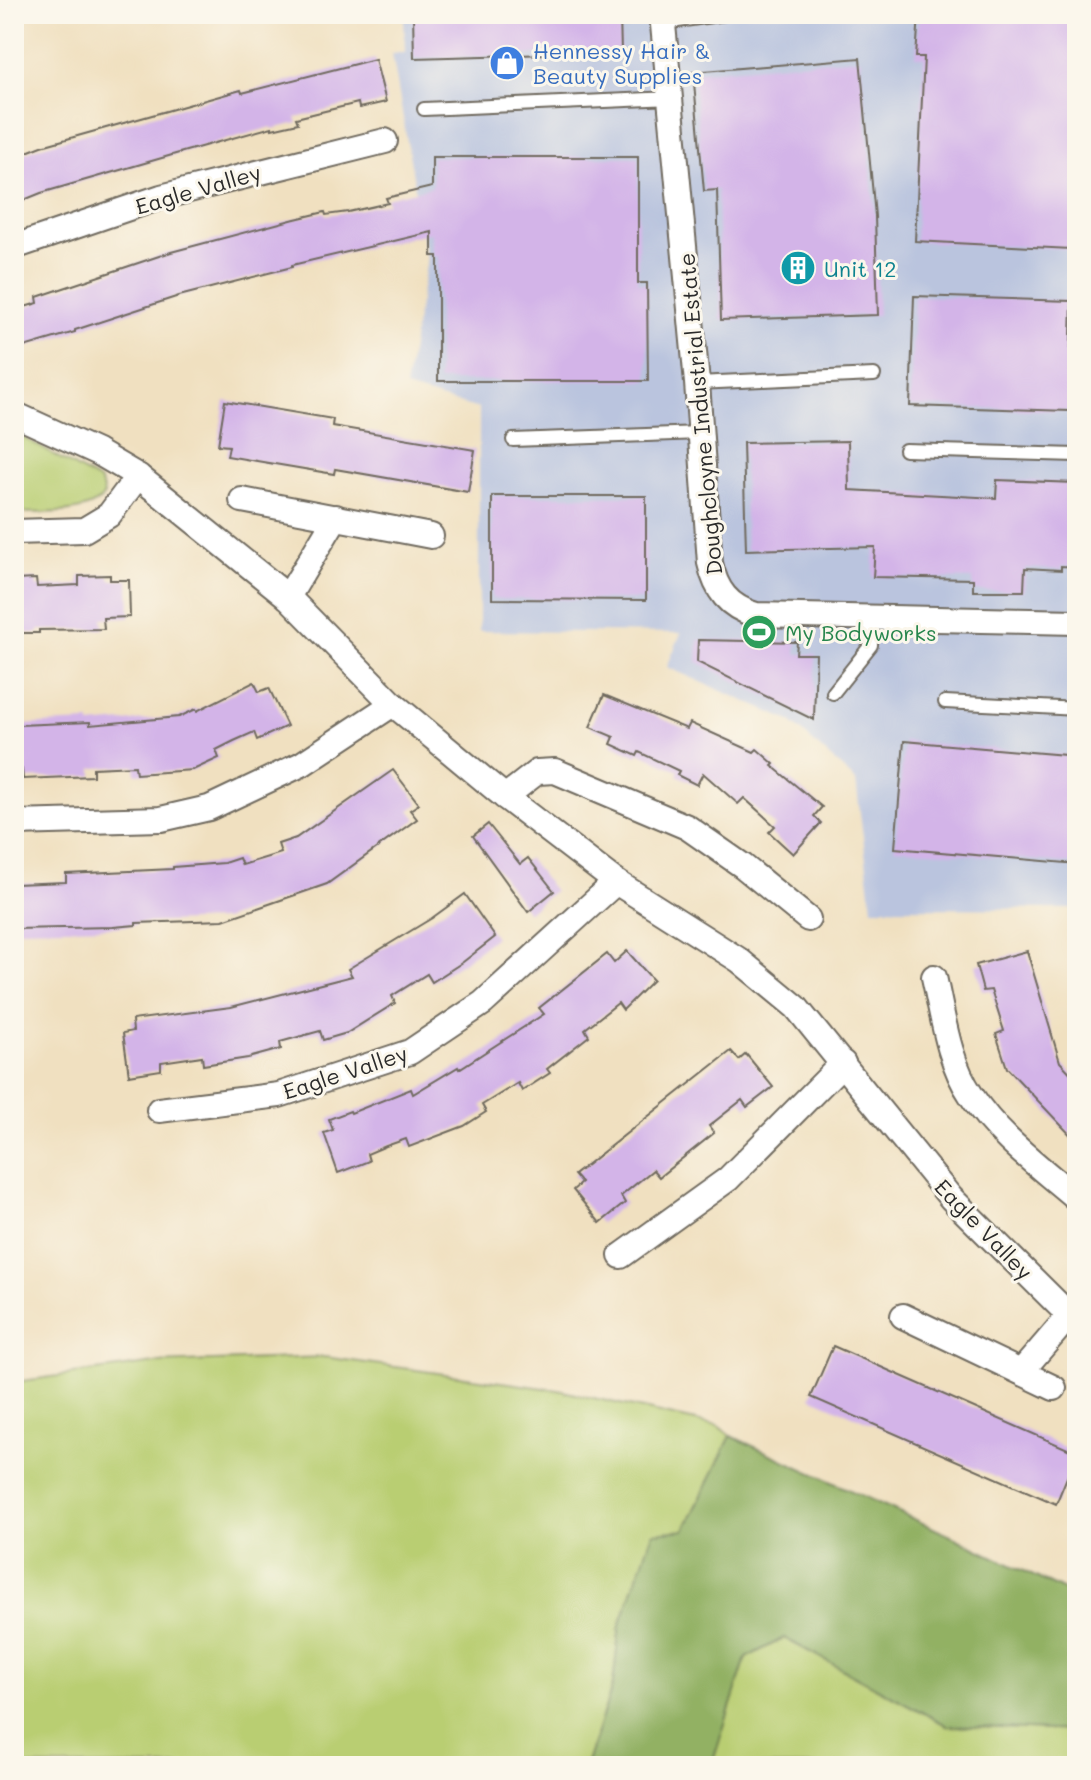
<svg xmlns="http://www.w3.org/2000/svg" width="1091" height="1780" font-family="Mali,sans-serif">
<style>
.industrial{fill:#bac4de}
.green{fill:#b9ce72;stroke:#727c4e;stroke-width:2}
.forest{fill:#92b164;stroke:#5e6e48;stroke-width:2}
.building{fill:#d3b4e8}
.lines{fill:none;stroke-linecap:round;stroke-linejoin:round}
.service-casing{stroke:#706a5f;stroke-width:16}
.minor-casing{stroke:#706a5f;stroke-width:28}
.service{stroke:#fff;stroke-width:12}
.minor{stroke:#fff;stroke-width:24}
.labels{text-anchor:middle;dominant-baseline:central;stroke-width:6;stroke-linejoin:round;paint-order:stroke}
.shop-label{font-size:22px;fill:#366cbe;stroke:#fbf7ec;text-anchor:start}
.street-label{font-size:22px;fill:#2b2b2b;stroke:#fbf7ec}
.culture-label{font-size:22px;fill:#0d838f;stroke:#fbf7ec;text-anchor:start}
.leisure-label{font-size:22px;fill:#27864d;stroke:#fbf7ec;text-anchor:start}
</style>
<rect width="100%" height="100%" fill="#fbf7ec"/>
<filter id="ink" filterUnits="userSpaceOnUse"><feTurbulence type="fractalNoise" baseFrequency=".0125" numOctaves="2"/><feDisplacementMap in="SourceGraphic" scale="16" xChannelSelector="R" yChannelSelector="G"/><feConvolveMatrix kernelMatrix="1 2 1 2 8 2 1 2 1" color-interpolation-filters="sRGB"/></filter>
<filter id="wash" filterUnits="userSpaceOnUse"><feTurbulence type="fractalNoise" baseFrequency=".006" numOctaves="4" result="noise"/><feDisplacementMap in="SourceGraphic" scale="32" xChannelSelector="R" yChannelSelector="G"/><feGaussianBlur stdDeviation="1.8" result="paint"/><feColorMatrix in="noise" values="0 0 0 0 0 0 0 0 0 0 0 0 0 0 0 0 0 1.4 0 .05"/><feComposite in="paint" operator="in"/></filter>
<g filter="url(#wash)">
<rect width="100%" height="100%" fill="#f0e0c0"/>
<polygon class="industrial" points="404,14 1077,14 1077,909 872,908 856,781 790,721 667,667 681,633 479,631 479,409 405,388 427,259 392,53 405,52"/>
<g class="green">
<path d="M14,432L101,482L104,495C90,517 39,512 14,513Z"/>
<polygon points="324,1357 558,1390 718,1426 731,1436 684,1531 620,1625 613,1684 586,1766 14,1766 14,1382 155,1363"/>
<polygon points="784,1638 948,1726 1077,1731 1077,1766 708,1766 712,1764 746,1658"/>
</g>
<polygon class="forest" points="731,1436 951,1536 1077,1597 1077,1731 948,1726 784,1638 746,1658 712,1764 586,1766 613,1684 620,1625 653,1533 685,1530"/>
<g id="blocks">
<g class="building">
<polygon points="413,14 620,14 621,52 414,58"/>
<polygon points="919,14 1077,14 1077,123 1071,249 915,241 924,57 916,57"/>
<polygon points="860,58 875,216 878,315 721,320 717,190 704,191 693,72"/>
<polygon points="375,59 386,102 359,108 358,103 296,118 298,123 272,129 272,127 186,151 41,193 14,204 14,157 42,146 241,90 242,93"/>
<polygon points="432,157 638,157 638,283 647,283 648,381 438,381 438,256 432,256 432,232 292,265 292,267 179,296 75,330 75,332 14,350 14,310 38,303 37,297 171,252 295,219 325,212 326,215 348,212 388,203 386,198 432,187"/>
<polygon points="914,296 1072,301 1069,411 910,406"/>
<polygon points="225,401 333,419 332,426 475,450 468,492 335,469 334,474 227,456 229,446 218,445"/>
<polygon points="848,441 849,490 996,498 997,480 1077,483 1077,567 1061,566 1061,570 1025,568 1024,591 973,591 973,579 873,577 875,547 746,550 743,443"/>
<polygon points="492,496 646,496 646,600 492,599"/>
<polygon points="110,575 110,580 129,580 130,617 103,618 104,629 39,630 39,633 17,633 16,622 14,622 14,580 36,579 37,587 79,585 79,576"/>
<polygon points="698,640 797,642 796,654 816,654 814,720 697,662"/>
<polygon points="254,682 259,692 269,688 287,726 257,740 254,732 234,741 216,750 219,758 193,770 136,774 135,766 93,768 93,776 23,779 22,769 14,770 14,735 20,735 19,725 90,722 90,725 179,717 196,709 197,711"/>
<polygon points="604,695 687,729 690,723 754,752 757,749 774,764 772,766 822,807 814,816 821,823 793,854 769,832 775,826 744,798 738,804 703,773 697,785 677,775 679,771 639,752 637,756 611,744 614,737 590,727"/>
<polygon points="904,741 1077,756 1077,864 895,848"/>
<polygon points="393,770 419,804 410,810 417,819 327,884 223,920 136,923 136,925 113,927 14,929 14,884 66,882 66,874 173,869 173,867 224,863 239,858 242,865 281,853 278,844 296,838"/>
<polygon points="488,824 520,864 528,858 554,891 528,912 473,836"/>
<polygon points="465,894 495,937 463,962 432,982 427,974 392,996 395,1003 347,1033 323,1040 320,1031 280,1042 281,1049 248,1058 203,1065 202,1056 161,1062 161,1070 129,1075 123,1033 133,1031 132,1020 231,1007 352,976 348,969 432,918"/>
<polygon points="627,951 653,980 623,1010 618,1003 585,1029 589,1036 547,1069 550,1073 522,1091 518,1083 482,1105 486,1112 464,1126 409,1147 406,1139 386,1146 367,1154 369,1161 338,1173 324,1133 333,1130 329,1119 350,1111 351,1113 411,1089 413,1094 458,1067 459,1069 544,1014 539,1008 607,954 614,963"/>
<polygon points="1027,951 1060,1062 1077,1080 1077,1142 1007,1068 996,1034 1004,1031 991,990 983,991 976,965"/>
<polygon points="731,1051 739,1060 746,1054 773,1087 747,1107 742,1100 709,1126 714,1133 659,1177 653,1170 621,1196 625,1203 600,1223 573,1190 581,1183 574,1175"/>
<polygon points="833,1346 1077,1453 1056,1504 811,1397"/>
</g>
</g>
</g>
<g filter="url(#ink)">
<use href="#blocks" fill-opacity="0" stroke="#706a5f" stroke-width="2"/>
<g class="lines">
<defs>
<g id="service">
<polyline points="664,23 725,14"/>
<polyline points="424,109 672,98"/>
<polyline points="697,383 874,375"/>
<polyline points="513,440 700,433"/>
<polyline points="905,450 1077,455"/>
<polyline points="833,693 871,645 872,618"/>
<polyline points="945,702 1077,709"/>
</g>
<g id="minor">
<path d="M662,14L697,383L710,563C716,590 728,607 756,615L1077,622"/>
<polyline points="14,247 161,197 385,141"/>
<polyline points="14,414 97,452 138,476 288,597 393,704 505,797 616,882 739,960 796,1007 951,1198 1077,1323"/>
<polyline points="242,500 431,536"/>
<polyline points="14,532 84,530 109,515 138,476"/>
<polyline points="288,597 336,517"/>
<polyline points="505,797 537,772 555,771 687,827 743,866 808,919"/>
<polyline points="14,823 161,819 209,808 302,764 393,704"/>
<path d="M934,977C943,1016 948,1061 971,1095C997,1136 1041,1168 1077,1199"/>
<polyline points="159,1110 279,1095 410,1052 483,1003 616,882"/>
<polyline points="621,1256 728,1179 843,1063"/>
<polyline points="903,1316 1054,1388"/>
<polyline points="1021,1372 1069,1316"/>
</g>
</defs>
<use href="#service" class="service-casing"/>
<use href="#minor" class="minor-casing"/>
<use href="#service" class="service"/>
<use href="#minor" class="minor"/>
</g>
</g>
<defs>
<symbol id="shop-disc" viewBox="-11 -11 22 22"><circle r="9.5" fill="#3f7fe0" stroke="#fbf7ec"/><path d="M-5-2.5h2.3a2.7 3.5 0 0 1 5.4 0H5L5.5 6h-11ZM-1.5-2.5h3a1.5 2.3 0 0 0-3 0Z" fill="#fff"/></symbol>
<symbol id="building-disc" viewBox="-11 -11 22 22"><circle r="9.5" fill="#0f9aa8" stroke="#fbf7ec"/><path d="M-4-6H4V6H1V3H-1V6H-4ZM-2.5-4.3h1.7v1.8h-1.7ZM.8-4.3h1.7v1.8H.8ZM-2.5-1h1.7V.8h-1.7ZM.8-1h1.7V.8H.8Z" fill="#fff"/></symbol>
<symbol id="stadium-disc" viewBox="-11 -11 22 22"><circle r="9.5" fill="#2e9e5b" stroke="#fbf7ec"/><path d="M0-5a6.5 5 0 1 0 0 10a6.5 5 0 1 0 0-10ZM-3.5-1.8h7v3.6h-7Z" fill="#fff"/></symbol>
</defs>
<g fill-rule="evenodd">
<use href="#shop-disc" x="487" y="43" width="40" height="40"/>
<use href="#building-disc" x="778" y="248" width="40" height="40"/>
<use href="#stadium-disc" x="739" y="612" width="40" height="40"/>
</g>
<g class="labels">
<g class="shop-label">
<text x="533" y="50">Hennessy Hair &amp;<tspan x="533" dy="25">Beauty Supplies</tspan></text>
</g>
<g class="street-label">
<text transform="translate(198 189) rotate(-16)">Eagle Valley</text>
<text transform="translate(700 414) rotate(-95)">Doughcloyne Industrial Estate</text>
<text transform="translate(345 1072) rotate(-18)">Eagle Valley</text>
<text transform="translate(984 1229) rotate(46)">Eagle Valley</text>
</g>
<g class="culture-label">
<text x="824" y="268">Unit 12</text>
</g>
<g class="leisure-label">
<text x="785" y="632">My Bodyworks</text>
</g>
</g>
<rect width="1091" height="1780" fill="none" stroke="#fbf7ec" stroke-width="48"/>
</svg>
